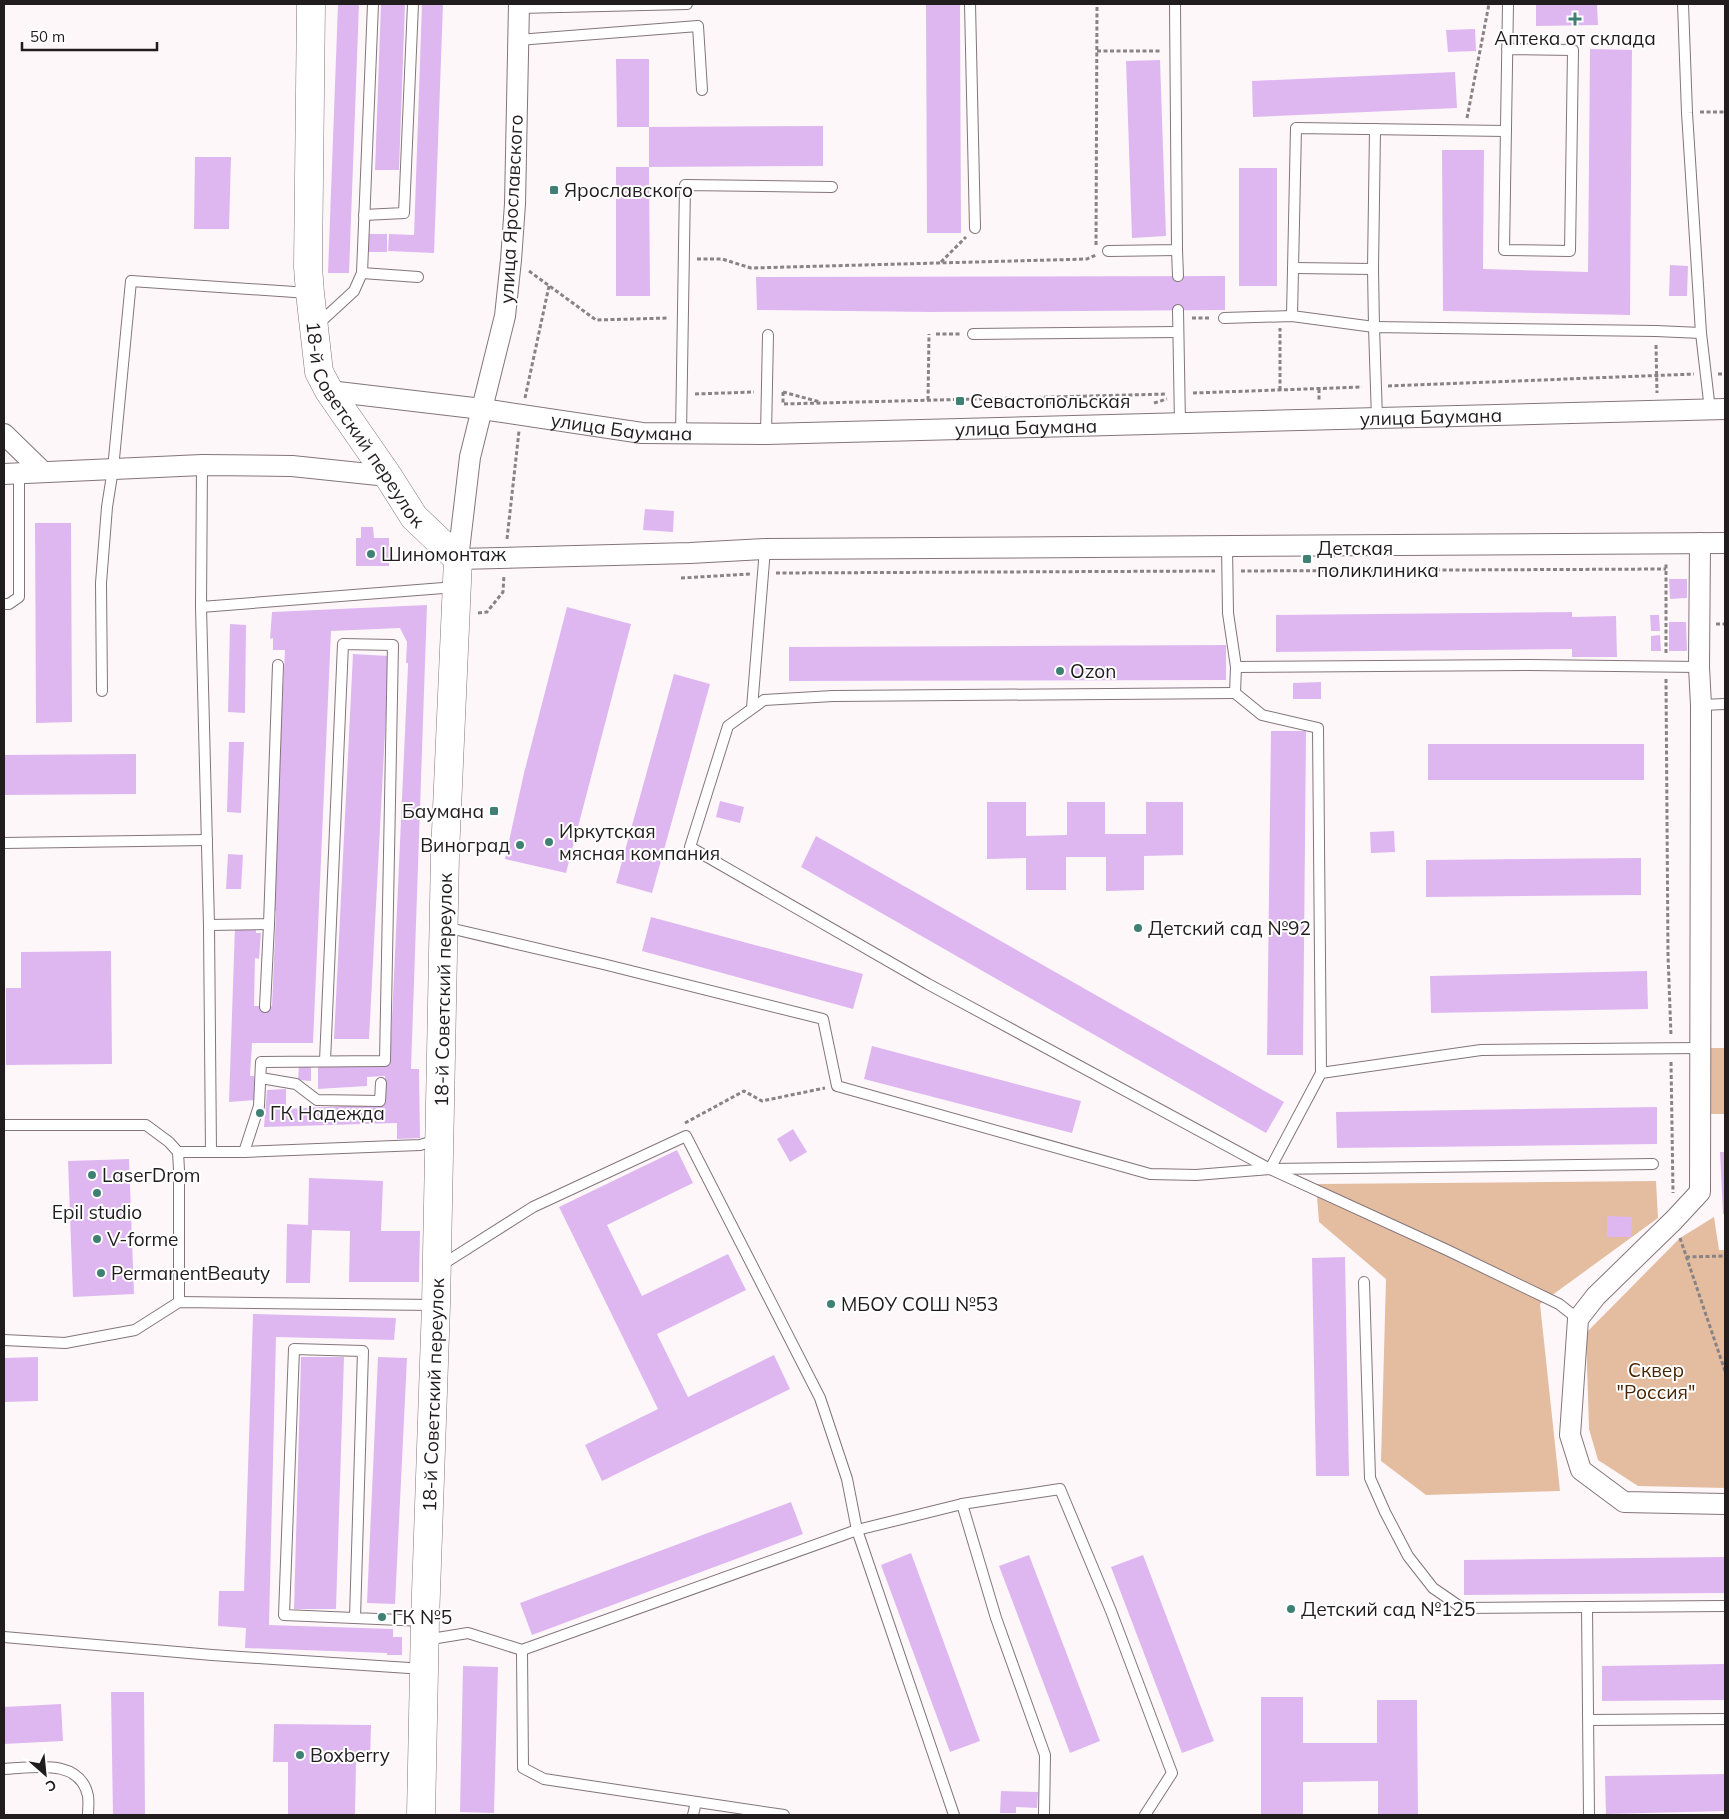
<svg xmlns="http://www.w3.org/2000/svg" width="1729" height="1819" font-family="Mulish,sans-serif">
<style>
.green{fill:#e4bda0}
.building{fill:#dfb7f0}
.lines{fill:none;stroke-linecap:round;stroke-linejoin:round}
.lane-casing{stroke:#83757b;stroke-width:12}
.street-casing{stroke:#83757b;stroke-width:22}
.secondary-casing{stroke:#83757b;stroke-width:29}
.path{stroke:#898385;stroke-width:3;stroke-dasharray:4 2.5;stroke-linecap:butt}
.lane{stroke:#fff;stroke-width:10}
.street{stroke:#fff;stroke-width:20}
.secondary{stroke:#fff;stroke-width:28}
.poi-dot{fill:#3e8174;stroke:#fff;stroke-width:2}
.labels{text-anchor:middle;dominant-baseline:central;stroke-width:4;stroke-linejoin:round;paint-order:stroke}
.poi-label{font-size:19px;fill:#211c1e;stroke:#fff;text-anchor:start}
.street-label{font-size:19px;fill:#211c1e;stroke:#fff}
.park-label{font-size:19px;fill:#472300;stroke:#fff}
</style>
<rect width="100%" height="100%" fill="#fef7fa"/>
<g class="green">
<rect x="1700" y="1048" width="25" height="66"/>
<polygon points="1656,1181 1658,1218 1540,1304 1560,1491 1426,1495 1381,1461 1386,1279 1319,1222 1316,1184"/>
<polygon points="1714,1217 1719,1250 1725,1250 1725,1488 1638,1486 1598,1460 1589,1429 1586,1333 1680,1238"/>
</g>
<g class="building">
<polygon points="338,4 359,4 349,273 328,273"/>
<polygon points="381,4 405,4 399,170 375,170"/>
<polygon points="422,4 443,4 434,253 388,251 389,234 414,235"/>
<polygon points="926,4 960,4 961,233 927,233"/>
<polygon points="1536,4 1597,4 1598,25 1536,26"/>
<polygon points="1475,29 1476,51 1448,52 1446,30"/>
<polygon points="1590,49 1632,50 1630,315 1443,311 1442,150 1484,150 1483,269 1588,272"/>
<polygon points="616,59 649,59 649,127 617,127"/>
<polygon points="1160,60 1166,236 1132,238 1126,61"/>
<polygon points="1455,72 1457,108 1253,117 1252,81"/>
<polygon points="823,126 823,166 649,167 650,296 616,296 616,167 649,167 649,127"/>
<polygon points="195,157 231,157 229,229 194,229"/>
<rect x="1239" y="168" width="38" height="118"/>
<rect x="368" y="234" width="19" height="18"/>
<polygon points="1670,265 1688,266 1687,296 1669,296"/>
<polygon points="1225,276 1225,310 930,312 757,310 756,277"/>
<polygon points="645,509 674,511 673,532 643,530"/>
<polygon points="35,523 71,523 72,722 36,723"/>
<polygon points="361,527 373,527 374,538 389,538 389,566 356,566 356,538 361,538"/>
<polygon points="1669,579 1687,579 1687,598 1670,599"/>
<polygon points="427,605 411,1069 419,1069 420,1138 397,1139 397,1123 264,1127 267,1090 286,1089 286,1109 385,1104 385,1076 367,1077 367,1086 318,1089 318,1062 390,1063 408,666 408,663 406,663 407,642 400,628 331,631 313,1043 252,1043 250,1076 254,1076 255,1100 229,1102 235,926 256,925 256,933 261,933 259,959 255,958 254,1006 272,1006 276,911 271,912 285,650 273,650 273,638 270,639 272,612"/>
<polygon points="567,607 631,624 566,873 505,859 524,773"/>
<polygon points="1572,612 1572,617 1616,616 1617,657 1572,657 1572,649 1276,652 1276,615"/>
<polygon points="1650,615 1659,615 1660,631 1651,631"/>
<polygon points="1669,622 1686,622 1687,651 1669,651"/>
<polygon points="230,624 246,625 245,713 228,712"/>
<polygon points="1660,635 1661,651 1651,651 1651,636"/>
<polygon points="1226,645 1226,680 789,681 789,647"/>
<polygon points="353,654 389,656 369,1039 334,1039"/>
<polygon points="674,674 710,684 652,893 616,883"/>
<polygon points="1321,682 1321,699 1293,699 1293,683"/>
<polygon points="1271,731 1306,731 1303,1055 1267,1055"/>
<polygon points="229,742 244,742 241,813 227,812"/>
<rect x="1428" y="744" width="216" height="36"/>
<polygon points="136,754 136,794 4,795 4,755"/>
<polygon points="720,801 744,807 740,823 716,817"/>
<polygon points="987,802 1026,802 1026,836 1067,835 1067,802 1105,802 1105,834 1146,834 1146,802 1183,802 1183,855 1144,856 1144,890 1106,891 1106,857 1066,857 1066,890 1026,890 1026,858 987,859"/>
<polygon points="1394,831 1395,852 1371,853 1370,832"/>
<polygon points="816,836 1284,1102 1266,1133 801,867"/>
<polygon points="228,854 243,855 241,889 226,889"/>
<polygon points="1641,858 1641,895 1426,897 1426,860"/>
<polygon points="651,917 863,974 853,1009 642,951"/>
<polygon points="111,951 112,1064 6,1065 6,988 21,988 21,952"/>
<polygon points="1647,971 1648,1009 1431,1013 1430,976"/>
<polygon points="872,1046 1081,1101 1072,1133 864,1079"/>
<polygon points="299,1064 311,1065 311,1081 298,1080"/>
<polygon points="1657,1107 1657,1144 1337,1148 1336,1112"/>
<polygon points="793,1129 807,1152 790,1162 777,1139"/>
<polygon points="677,1150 693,1183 607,1225 642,1296 728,1254 746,1290 657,1334 688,1397 774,1355 790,1389 602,1481 585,1445 658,1409 559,1207"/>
<polygon points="1720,1152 1725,1152 1725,1214 1723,1214"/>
<polygon points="129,1159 134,1294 73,1297 68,1161"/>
<polygon points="309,1178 383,1181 381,1231 420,1231 419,1282 349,1282 350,1231 312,1230 310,1283 286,1283 287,1224 308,1225"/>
<polygon points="1607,1216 1632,1217 1631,1237 1607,1237"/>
<polygon points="1345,1257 1349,1476 1316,1476 1312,1258"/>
<polygon points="253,1314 396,1318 394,1340 276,1337 269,1625 393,1629 393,1637 402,1637 402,1655 387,1655 387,1653 245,1648 246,1628 218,1626 219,1591 244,1591"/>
<polygon points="38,1357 38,1401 4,1402 4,1358"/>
<polygon points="301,1357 344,1357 336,1609 294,1609"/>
<polygon points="378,1357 407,1358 395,1604 367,1603"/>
<polygon points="791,1502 803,1534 532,1635 520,1603"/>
<polygon points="911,1553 980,1741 950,1752 881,1565"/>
<polygon points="1029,1555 1100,1741 1070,1753 999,1566"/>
<polygon points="1143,1555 1214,1741 1182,1753 1111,1567"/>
<polygon points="1725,1557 1725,1593 1464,1595 1464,1560"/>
<polygon points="1725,1664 1725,1700 1602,1701 1602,1666"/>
<polygon points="463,1666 498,1667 494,1813 460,1812"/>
<polygon points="111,1692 144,1692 145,1815 113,1815"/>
<polygon points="1261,1697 1303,1697 1303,1743 1377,1743 1377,1700 1417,1700 1418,1815 1378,1815 1378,1781 1303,1782 1303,1815 1261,1815"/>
<polygon points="61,1704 63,1741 4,1744 4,1707"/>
<polygon points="274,1724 371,1725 370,1762 356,1762 355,1815 288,1815 288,1762 273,1762"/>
<polygon points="1725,1774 1725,1811 1606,1814 1605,1776"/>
<polygon points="1001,1791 1038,1792 1037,1808 1016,1807 1016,1813 1000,1813"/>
</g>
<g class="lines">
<defs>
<g id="lane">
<polyline points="970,4 975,228"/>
<polyline points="519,8 687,4"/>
<polyline points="518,40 698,26 702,90"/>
<polyline points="1507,49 1573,50 1570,251 1504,250 1508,4"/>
<polyline points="364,215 404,213 413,4"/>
<polyline points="1177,250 1178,276"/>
<polyline points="1108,251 1177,250 1175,4"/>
<polyline points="1293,268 1373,269"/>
<polyline points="362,273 418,277"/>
<polyline points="1178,310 1180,424"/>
<polyline points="1292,316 1296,128 1506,131"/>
<polyline points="1224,318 1292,316 1374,327 1373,269 1375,129"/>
<polyline points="317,325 354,291 362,273 373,4"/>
<polyline points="1701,333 1710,410"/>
<polyline points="973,334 1178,332"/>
<polyline points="1377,419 1374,327 1656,331 1701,333 1687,113 1683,4"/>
<polyline points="681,434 685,185 832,187"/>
<polyline points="766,434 768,335"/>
<polyline points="202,465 201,607 209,925 211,1152"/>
<polyline points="1227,546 1228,613 1236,667 1235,693 1262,715 1318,728 1321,1073 1270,1169"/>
<polyline points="4,604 9,604 19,597 19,473"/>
<polyline points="201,607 456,587"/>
<polyline points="1236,667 1530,665 1699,667"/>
<polyline points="102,691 101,583 107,507 113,469 131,281 309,293"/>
<polyline points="1235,693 833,696 764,700 728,726 690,847 928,984 1270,1169 1447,1250 1559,1304 1578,1319"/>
<polyline points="1701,705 1725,704"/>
<polyline points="752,708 765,549"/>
<polyline points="4,843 207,840"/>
<polyline points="209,925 269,924 278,665"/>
<polyline points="445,927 603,964 823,1019 837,1086 1150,1174 1196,1175 1270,1169 1653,1164"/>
<polyline points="265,1007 269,924"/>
<polyline points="1321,1073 1481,1050 1700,1048"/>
<polyline points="261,1078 296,1084 317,1100 380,1101 381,1083"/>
<polyline points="4,1125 146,1125 169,1142 178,1152 179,1170 179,1302"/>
<polyline points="178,1152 244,1152 420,1145 437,1140"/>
<polyline points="244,1152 259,1106 261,1062 385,1061 393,645 343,644 325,1061"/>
<polyline points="440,1266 533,1207 686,1136 820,1398 847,1479 857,1530 954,1815"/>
<polyline points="1364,1282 1370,1478 1385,1512 1408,1556 1433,1588 1462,1608 1725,1606"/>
<polyline points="4,1340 65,1343 135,1330 179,1302 435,1305"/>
<polyline points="962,1504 996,1618 1045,1755 1044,1815"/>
<polyline points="1587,1607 1589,1815"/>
<polyline points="355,1618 363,1351 294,1349 284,1615 424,1621"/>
<polyline points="4,1637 212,1655 424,1669"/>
<polyline points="425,1640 468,1633 522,1650 857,1530 962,1504 1060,1489 1111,1611 1172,1773 1145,1815"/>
<polyline points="522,1650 523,1768 544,1779 784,1815"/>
<polyline points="1589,1720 1725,1719"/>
<path d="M4,1769C32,1768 80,1757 88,1796C89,1802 88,1809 88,1815"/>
<polyline points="693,1815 696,1802"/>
</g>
<g id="street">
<polyline points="519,4 515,204 511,260 505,316 470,457 458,559 690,553 765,549 1725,543"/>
<path id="s1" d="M329,391L482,409L642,433L766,434L1725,409"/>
<polyline points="4,434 43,472"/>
<polyline points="4,474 202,465 292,466 388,476"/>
<polyline points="1700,543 1699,667 1701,705 1700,1192 1674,1220 1596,1296 1578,1319 1570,1435 1581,1470 1624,1502 1725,1504"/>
</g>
<g id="secondary">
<path id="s2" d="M311,4L308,267L310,293L319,372L329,391L388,476L414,517L458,559L445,854L436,1305L425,1621L421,1815"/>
</g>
</defs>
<use href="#lane" class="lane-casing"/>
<use href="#street" class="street-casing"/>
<use href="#secondary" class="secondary-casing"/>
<g class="path">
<polyline points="1097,51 1162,51"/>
<polyline points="1700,112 1725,112"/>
<polyline points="1467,118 1489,4"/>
<polyline points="1096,245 1097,4"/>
<polyline points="697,259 722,259 751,268 1087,259 1096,255"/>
<polyline points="941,262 966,237"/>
<polyline points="529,271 596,320 669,318"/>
<polyline points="1192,318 1211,318"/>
<polyline points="936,334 960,334"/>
<polyline points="1656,345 1657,393"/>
<polyline points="1718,374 1725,374"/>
<polyline points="1388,386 1694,374"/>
<polyline points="1319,389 1319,402"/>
<polyline points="1280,390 1280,328"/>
<polyline points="783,392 783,404 1167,394"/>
<polyline points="783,392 820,402"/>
<polyline points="1193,393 1362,387"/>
<polyline points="695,394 754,392"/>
<polyline points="525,398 549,286"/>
<polyline points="1042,398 1058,407"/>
<polyline points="928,400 929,334"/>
<polyline points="1154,403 1167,399"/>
<polyline points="507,539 519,431"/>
<polyline points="1241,571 1666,569"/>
<polyline points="776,573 1215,571"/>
<polyline points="681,578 750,574"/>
<polyline points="478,613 487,612 503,592 504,575"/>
<polyline points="1716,624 1725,624"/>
<polyline points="1666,653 1666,562"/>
<polyline points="1666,679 1668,955 1671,1036"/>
<polyline points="1671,1062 1673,1193"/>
<polyline points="685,1123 744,1091 762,1101 825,1088"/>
<polyline points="1680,1238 1725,1371"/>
<polyline points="1686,1257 1725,1256"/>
</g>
<use href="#lane" class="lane"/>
<use href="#street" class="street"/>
<use href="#secondary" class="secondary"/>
</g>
<g class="poi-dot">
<path d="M1572.5 11.5h5v5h5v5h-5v5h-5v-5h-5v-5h5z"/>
<rect x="549" y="185" width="10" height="10" rx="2.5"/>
<rect x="955" y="396" width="10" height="10" rx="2.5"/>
<circle cx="371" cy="554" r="5"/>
<rect x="1302" y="554" width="10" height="10" rx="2.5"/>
<circle cx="1060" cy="671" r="5"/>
<rect x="489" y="806" width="10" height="10" rx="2.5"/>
<circle cx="549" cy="842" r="5"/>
<circle cx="520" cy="845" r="5"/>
<circle cx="1138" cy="928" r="5"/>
<circle cx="260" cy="1113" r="5"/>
<circle cx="92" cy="1175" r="5"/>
<circle cx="97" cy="1193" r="5"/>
<circle cx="97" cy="1239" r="5"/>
<circle cx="101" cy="1273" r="5"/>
<circle cx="831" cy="1304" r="5"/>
<circle cx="1291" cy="1609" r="5"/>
<circle cx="382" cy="1617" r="5"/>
<circle cx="300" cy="1755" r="5"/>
</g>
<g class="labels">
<g class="poi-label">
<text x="1575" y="38" text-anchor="middle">Аптека от склада</text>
<text x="564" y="190">Ярославского</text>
<text x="970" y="401">Севастопольская</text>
<text x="1317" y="548">Детская<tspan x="1317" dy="22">поликлиника</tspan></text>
<text x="381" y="554">Шиномонтаж</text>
<text x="1070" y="671">Ozon</text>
<text x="484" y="811" text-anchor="end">Баумана</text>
<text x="559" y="831">Иркутская<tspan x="559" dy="22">мясная компания</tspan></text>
<text x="510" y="845" text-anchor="end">Виноград</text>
<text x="1148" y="928">Детский сад №92</text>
<text x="270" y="1113">ГК Надежда</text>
<text x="102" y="1175">LaseгDrom</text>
<text x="97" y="1212" text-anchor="middle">Epil studio</text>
<text x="107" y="1239">V-forme</text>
<text x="111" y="1273">PermanentBeauty</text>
<text x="841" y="1304">МБОУ СОШ №53</text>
<text x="1301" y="1609">Детский сад №125</text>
<text x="392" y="1617">ГК №5</text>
<text x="310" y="1755">Boxberry</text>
</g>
<g class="street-label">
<text transform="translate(511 209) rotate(-87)">улица Ярославского</text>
<text stroke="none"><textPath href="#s1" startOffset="1105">улица Баумана</textPath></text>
<text stroke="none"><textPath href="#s2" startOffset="435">18-й Советский переулок</textPath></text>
<text stroke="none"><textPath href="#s1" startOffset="295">улица Баумана</textPath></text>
<text stroke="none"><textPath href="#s1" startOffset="700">улица Баумана</textPath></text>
<text transform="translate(443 990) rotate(-89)">18-й Советский переулок</text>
<text transform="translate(433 1395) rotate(-88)">18-й Советский переулок</text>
</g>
<g class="park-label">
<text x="1656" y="1370">Сквер<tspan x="1656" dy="22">"Россия"</tspan></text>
</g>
</g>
<rect width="1729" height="1819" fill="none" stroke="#211c1e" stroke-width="10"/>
<g transform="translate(45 1774) rotate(153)" stroke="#ffffff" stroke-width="4" paint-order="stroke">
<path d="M0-4L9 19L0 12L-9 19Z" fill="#211c1e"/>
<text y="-8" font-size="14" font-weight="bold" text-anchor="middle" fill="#211c1e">С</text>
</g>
<path d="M22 42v8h135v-8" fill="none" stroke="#211c1e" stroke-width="2.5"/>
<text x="30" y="42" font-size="15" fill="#211c1e" stroke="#ffffff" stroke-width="4" paint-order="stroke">50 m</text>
</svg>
